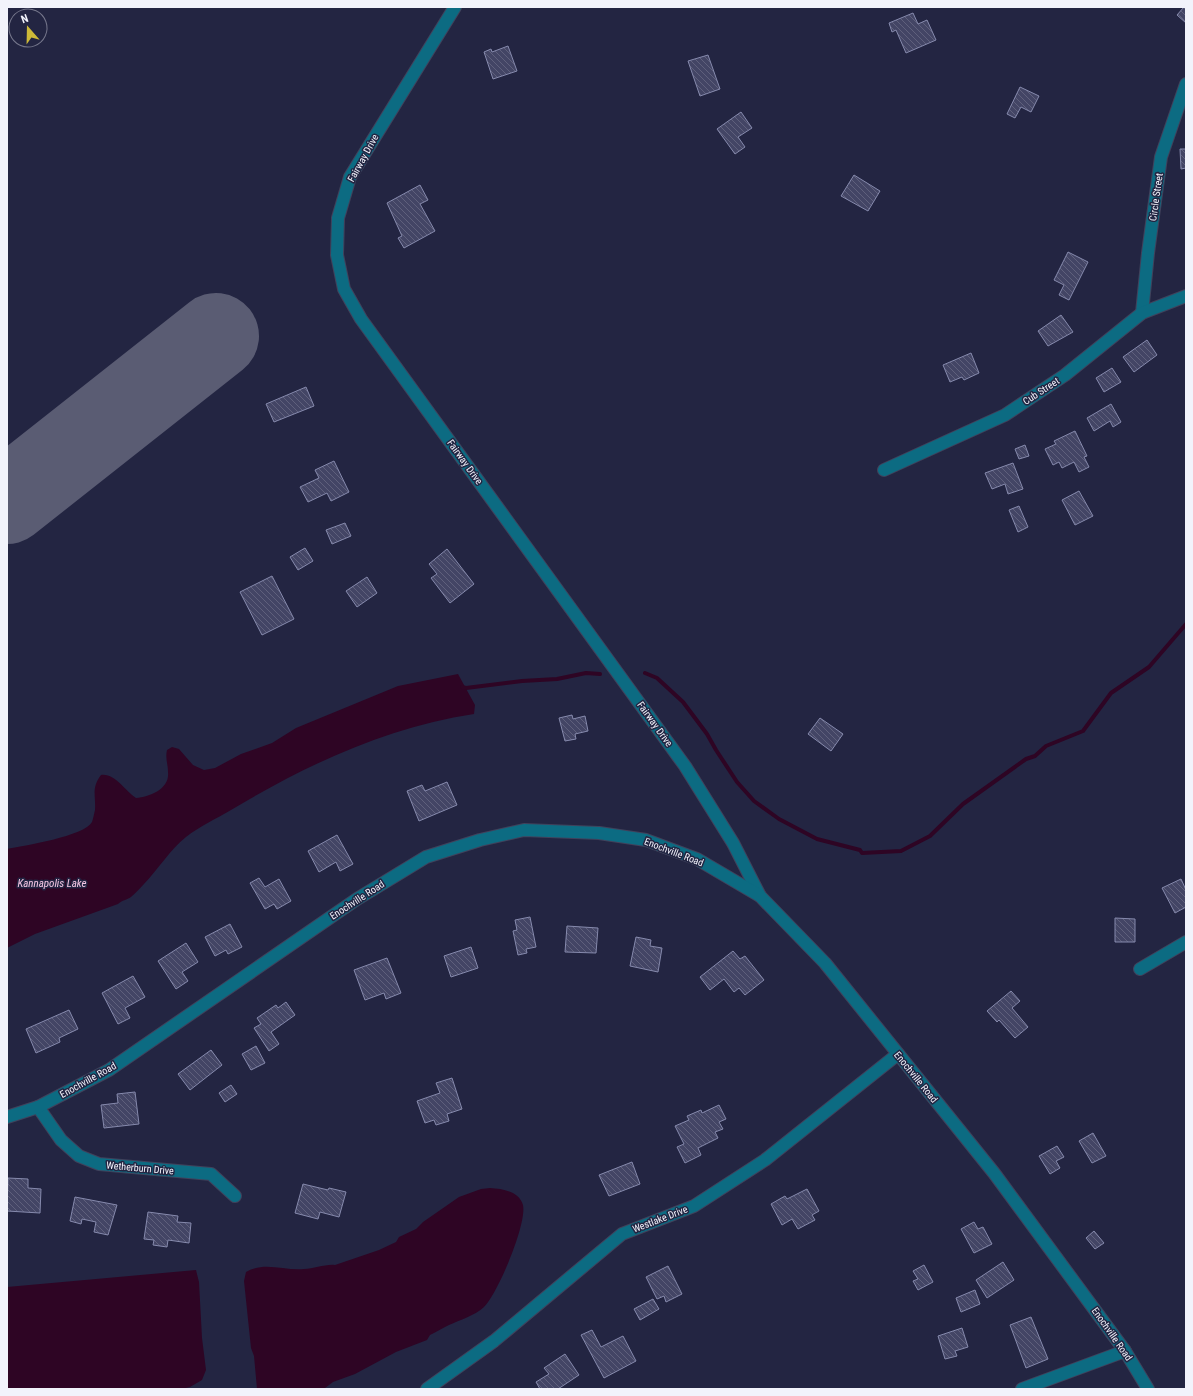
<svg xmlns="http://www.w3.org/2000/svg" width="1193" height="1396" font-family="'Roboto Condensed',sans-serif">
<style>
.water{fill:#2e0524}
.lines{fill:none;stroke-linecap:round;stroke-linejoin:round}
.stream{stroke:#2e0524;stroke-width:4}
.runway{stroke:#5a5c73;stroke-width:86}
.building{fill:url(#building-back-hatch);stroke:#868aad}
.street-casing{stroke:#40425c;stroke-width:14}
.street{stroke:#0c6b82;stroke-width:12}
.labels{text-anchor:middle;dominant-baseline:central;stroke-width:3;stroke-linejoin:round;paint-order:stroke}
.street-label{font-size:10px;fill:#f2f3fb;stroke:#232542}
.water-label{font-size:11px;font-style:italic;fill:#f4c5e3;stroke:#232542}
</style>
<defs>
<pattern id="building-back-hatch" width="6" height="6" patternUnits="userSpaceOnUse"><rect width="6" height="6" fill="#434565"/><path d="M-1 5l2 2M0 0l6 6M5-1l2 2" fill="none" stroke="#5f607c"/></pattern>
</defs>
<rect width="100%" height="100%" fill="#232542"/>
<g class="water">
<path d="M458,674L475,705L474,714C387,727 306,765 231,810C216,819 200,826 186,837C170,850 159,868 144,884C140,888 136,893 131,897C127,900 122,900 118,904L35,934L7,948V849C23,846 85,836 92,822C93,819 94,814 95,810C96,796 91,788 101,775C115,773 125,791 136,798C150,797 170,789 168,772C168,764 165,758 167,750L172,747L179,749L193,765L204,770L215,768L241,754L272,743L296,728L398,686Z"/>
<path d="M490,1188C503,1189 519,1191 523,1205C527,1224 498,1293 484,1307C474,1316 460,1320 449,1325C442,1328 437,1332 430,1335L427,1340L396,1352L355,1374L333,1382L325,1388L257,1389L254,1356L251,1348L244,1281L246,1272C264,1261 285,1271 304,1269C314,1269 325,1264 335,1265L379,1250L396,1242L399,1237L416,1229L423,1222L459,1197L481,1189Z"/>
<polygon points="196,1270 199,1282 202,1338 206,1370 202,1380 190,1387 181,1389 7,1389 7,1287"/>
</g>
<g class="lines">
<g class="stream">
<polyline points="645,673 657,678 683,702 707,734 716,750 737,782 754,801 779,819 817,839 860,850 862,853 901,851 930,836 963,804 1026,759 1035,756 1046,746 1083,731 1111,693 1149,667 1186,624"/>
<polyline points="462,687 466,688 522,681 557,679 586,673 600,674"/>
</g>
<polyline class="runway" points="7,501 216,336"/>
</g>
<g class="building">
<polygon points="1184,7 1186,9 1186,23 1177,15"/>
<polygon points="913,13 918,24 927,20 936,40 906,53 896,30 892,32 889,23"/>
<polygon points="508,46 517,71 493,79 484,52 491,49 492,52"/>
<polygon points="708,55 720,89 700,96 688,61"/>
<polygon points="1020,87 1039,96 1031,112 1021,107 1015,118 1007,114"/>
<polygon points="741,112 752,128 738,137 745,147 735,154 717,129"/>
<polygon points="1180,149 1186,149 1186,168 1181,169"/>
<polygon points="854,175 880,191 868,211 841,196"/>
<polygon points="420,185 428,200 420,204 435,231 404,248 398,238 402,236 387,203"/>
<polygon points="1068,252 1088,262 1069,300 1059,295 1064,285 1054,280"/>
<polygon points="1061,315 1073,332 1048,346 1038,331"/>
<polygon points="1147,340 1157,355 1134,372 1123,357"/>
<polygon points="971,353 979,373 964,380 962,377 950,382 943,365"/>
<polygon points="1112,368 1121,382 1104,392 1096,378"/>
<polygon points="306,387 314,406 274,422 266,404"/>
<polygon points="1111,404 1121,422 1113,427 1110,421 1094,431 1087,418"/>
<polygon points="1075,431 1087,456 1084,457 1089,467 1079,472 1074,462 1062,468 1059,462 1053,465 1045,449 1056,444 1054,441"/>
<polygon points="1025,445 1029,456 1019,459 1015,449"/>
<polygon points="334,461 349,492 331,501 327,493 308,502 300,487 319,478 315,470"/>
<polygon points="1013,463 1023,489 1008,494 1005,484 992,489 985,473"/>
<polygon points="1079,491 1093,516 1075,525 1062,500"/>
<polygon points="1019,506 1028,527 1018,532 1009,510"/>
<polygon points="345,523 351,536 332,544 326,530"/>
<polygon points="305,548 313,561 298,570 290,557"/>
<polygon points="447,549 474,584 450,603 431,578 437,574 429,564"/>
<polygon points="272,576 294,619 262,635 240,592"/>
<polygon points="367,577 377,593 357,607 346,591"/>
<polygon points="572,715 573,719 585,716 588,731 575,734 576,739 565,741 559,718"/>
<polygon points="820,718 843,734 831,751 808,734"/>
<polygon points="447,782 457,805 419,821 407,791 422,785 425,791"/>
<polygon points="337,835 353,864 340,871 336,862 319,872 308,851"/>
<polygon points="259,878 265,887 279,879 291,901 277,909 274,904 265,909 250,883"/>
<polygon points="1181,879 1186,890 1186,907 1175,913 1162,888"/>
<polygon points="530,917 536,947 526,949 527,953 518,955 513,931 517,930 515,920"/>
<polygon points="1115,918 1135,919 1135,942 1115,942"/>
<polygon points="230,924 242,947 228,954 226,950 215,956 205,937"/>
<polygon points="567,926 598,928 596,953 565,952"/>
<polygon points="636,937 651,940 650,946 662,948 658,972 630,966"/>
<polygon points="186,943 198,962 182,972 188,981 176,989 158,961"/>
<polygon points="471,947 478,968 451,977 444,956"/>
<polygon points="733,951 740,959 745,956 764,980 745,995 739,988 734,992 724,979 710,990 700,977"/>
<polygon points="387,958 401,993 386,999 384,993 365,1000 354,970"/>
<polygon points="133,976 145,997 125,1008 130,1018 118,1024 102,993"/>
<polygon points="1011,991 1020,1001 1012,1008 1028,1027 1015,1038 999,1020 997,1022 987,1011"/>
<polygon points="286,1002 295,1015 271,1032 279,1044 269,1051 254,1028 261,1024 257,1018 276,1005 278,1008"/>
<polygon points="69,1010 78,1029 59,1038 60,1042 36,1053 26,1029"/>
<polygon points="256,1046 265,1063 251,1070 242,1054"/>
<polygon points="211,1050 222,1065 190,1090 178,1074"/>
<polygon points="452,1078 462,1109 447,1114 449,1121 436,1125 434,1120 425,1123 417,1101 440,1093 436,1083"/>
<polygon points="231,1085 237,1094 225,1102 219,1093"/>
<polygon points="135,1092 139,1124 104,1128 101,1105 118,1103 117,1094"/>
<polygon points="719,1105 726,1119 719,1122 723,1129 715,1132 718,1138 698,1148 701,1155 685,1163 677,1147 684,1144 675,1126 689,1120 687,1116 701,1110 702,1113"/>
<polygon points="1093,1133 1106,1156 1092,1163 1079,1141"/>
<polygon points="1057,1146 1064,1157 1056,1161 1060,1168 1050,1174 1039,1156"/>
<polygon points="632,1162 640,1184 609,1196 599,1175"/>
<polygon points="8,1178 28,1179 28,1188 41,1189 40,1213 7,1211"/>
<polygon points="303,1184 328,1190 329,1188 346,1192 339,1217 320,1212 318,1219 295,1213"/>
<polygon points="807,1189 819,1211 812,1215 815,1220 798,1229 792,1219 782,1225 771,1204 785,1196 787,1199"/>
<polygon points="75,1197 117,1205 108,1235 94,1232 96,1222 82,1219 81,1224 70,1221"/>
<polygon points="148,1212 178,1216 177,1222 191,1223 189,1243 168,1240 167,1247 153,1245 154,1240 144,1239"/>
<polygon points="974,1222 978,1229 983,1227 992,1244 974,1253 961,1229"/>
<polygon points="1094,1231 1104,1243 1095,1249 1086,1238"/>
<polygon points="1003,1262 1014,1280 987,1298 976,1280"/>
<polygon points="924,1265 933,1282 918,1290 913,1281 918,1279 913,1271"/>
<polygon points="668,1266 682,1294 666,1302 664,1296 657,1299 646,1277"/>
<polygon points="975,1290 980,1304 961,1312 956,1298"/>
<polygon points="653,1299 659,1309 640,1320 634,1309"/>
<polygon points="1031,1317 1048,1359 1026,1368 1010,1325"/>
<polygon points="962,1328 968,1347 955,1351 957,1356 945,1359 938,1336"/>
<polygon points="592,1330 601,1347 623,1336 636,1361 604,1378 581,1335"/>
<polygon points="565,1354 579,1375 558,1389 540,1389 536,1382 549,1374 544,1368"/>
</g>
<g class="lines">
<defs>
<g id="street">
<polyline points="455,7 350,177 338,218 337,255 344,289 361,319 685,766 733,843 760,896"/>
<polyline points="1142,313 1148,253 1161,157 1186,84"/>
<polyline points="884,470 1005,415 1065,375 1142,313 1186,296"/>
<polyline points="1140,969 1186,942"/>
<polyline points="38,1107 61,1140 79,1156 99,1164 211,1174 235,1196"/>
<polyline points="7,1117 38,1107 109,1070 357,899 426,857 480,840 524,830 599,833 646,840 697,859 760,896 825,963 994,1173 1125,1351 1148,1389"/>
<polyline points="427,1389 494,1341 622,1234 694,1206 765,1160 898,1054"/>
<polyline points="1022,1389 1125,1351"/>
</g>
</defs>
<use href="#street" class="street-casing"/>
<use href="#street" class="street"/>
</g>
<g class="labels">
<g class="street-label">
<text transform="translate(363 158) rotate(-61)">Fairway Drive</text>
<text transform="translate(1156 197) rotate(-82)">Circle Street</text>
<text transform="translate(1041 391) rotate(-33)">Cub Street</text>
<text transform="translate(465 462) rotate(54)">Fairway Drive</text>
<text transform="translate(655 724) rotate(54)">Fairway Drive</text>
<text transform="translate(674 852) rotate(21)">Enochville Road</text>
<text transform="translate(357 900) rotate(-33)">Enochville Road</text>
<text transform="translate(916 1077) rotate(51)">Enochville Road</text>
<text transform="translate(88 1080) rotate(-29)">Enochville Road</text>
<text transform="translate(140 1168) rotate(5)">Wetherburn Drive</text>
<text transform="translate(660 1219) rotate(-21)">Westlake Drive</text>
<text transform="translate(1112 1334) rotate(55)">Enochville Road</text>
</g>
<g class="water-label">
<text x="52" y="883">Kannapolis Lake</text>
</g>
</g>
<rect width="1193" height="1396" fill="none" stroke="#f2f3fb" stroke-width="16"/>
<g transform="translate(28 28) rotate(340)"><circle r="19" fill="#232542" stroke="#76778c"/>
<path d="M0-3L7 15L0 10L-7 15Z" fill="#cdb938"/>
<text y="-6" font-size="11" font-weight="bold" text-anchor="middle" fill="#f2f3fb">N</text>
</g>
</svg>
